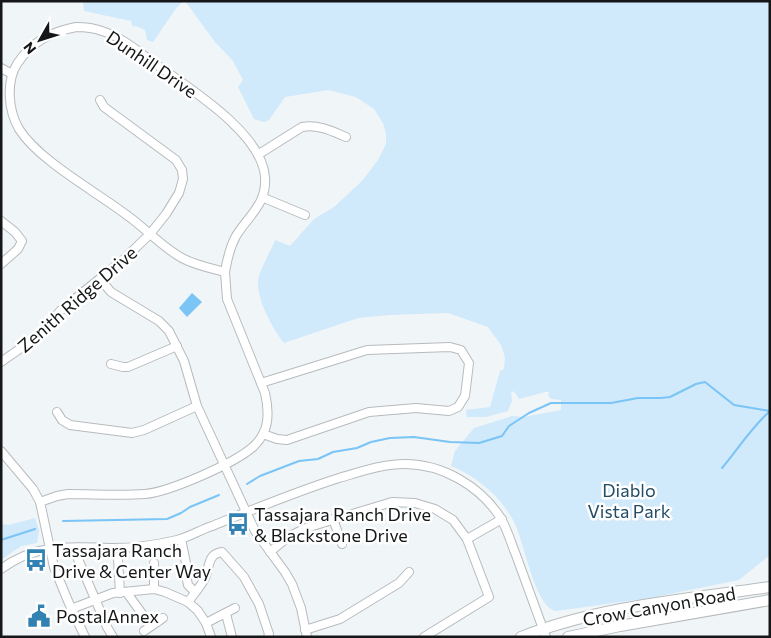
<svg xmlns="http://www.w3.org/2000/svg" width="771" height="638" font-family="Commissioner,sans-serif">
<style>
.green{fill:#d0e9fb}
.water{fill:#7ac4f6}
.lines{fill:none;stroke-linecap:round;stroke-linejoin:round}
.stream{stroke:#7ac4f6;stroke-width:2}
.minor-casing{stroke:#b7bbbe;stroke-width:10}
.major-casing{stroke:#b7bbbe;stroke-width:12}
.minor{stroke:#fff;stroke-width:8}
.major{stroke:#fff;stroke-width:10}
.labels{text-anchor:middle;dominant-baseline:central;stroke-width:5;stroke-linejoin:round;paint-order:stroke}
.street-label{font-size:18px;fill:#141617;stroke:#fff}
.park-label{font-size:18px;fill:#234c66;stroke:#fff}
.poi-label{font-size:18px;fill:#141617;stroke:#fff;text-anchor:start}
</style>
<rect width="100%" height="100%" fill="#f0f5f8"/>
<g class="green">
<polygon points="83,1 184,1 177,7 153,42 147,40 145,30 136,26 133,27 131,21 84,11"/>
<path d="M185,1H770V555L739,580L650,598L556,611C534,607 524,538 513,520C500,496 476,476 451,466L455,451L474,428L512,416L523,417L561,410V400L551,399L548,395L549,392H545L519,399L514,391L511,393L512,401L508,411L486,417H467L466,410L490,407L500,371L504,369L505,357L501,345L488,327L448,313L389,315L358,318L284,343C272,328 257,300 258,281C258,273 272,249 275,240L290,246L314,219L334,207L362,181L378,160L386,144V133L383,123L374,109L356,97L328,90L285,97L269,120L264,122L254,119L238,87L243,80L233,61L215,42Z"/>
<polygon points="35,518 39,531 37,543 21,546 1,560 1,524 9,525"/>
</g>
<polygon class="water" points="192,293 202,302 187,317 179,308"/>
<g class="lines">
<g class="stream">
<path d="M722,468C738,449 751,428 770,411"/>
<polyline points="247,484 260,476 299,461 318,459 333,452 357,448 371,442 390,438 414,437 450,442 479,443 502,436 509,426 529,413 551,403 611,403 638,398 661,398 670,397 696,384 705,382 734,405 770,411"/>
<polyline points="63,521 167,519 181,513 190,507 219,495"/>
<polyline points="1,540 35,529"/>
</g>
<defs>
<g id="minor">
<path d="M76,27C85,27 94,28 102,31C122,37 140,53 157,65C190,89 262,133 265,177C267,204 249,215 236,236C230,247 227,260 225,272C210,268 195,265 182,258C162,247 146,229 128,216C97,192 39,161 19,129C8,110 6,82 17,64C32,41 51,32 76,27Z"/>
<polyline points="1,68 12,74"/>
<path d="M259,154L302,127C318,124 332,131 346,137"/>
<polyline points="264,198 305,215"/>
<polyline points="1,221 15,232 22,241 18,249 1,264"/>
<polyline points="100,279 111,292 159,321 169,331 184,361 197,406 255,531 285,572 292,584 301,608 307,637"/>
<polyline points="1,362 37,337 61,310 123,260 150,234 166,214 179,193 183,179 182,170 176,160 104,107 100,100"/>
<polyline points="111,364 123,367 128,367 177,346"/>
<polyline points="261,383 367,350 450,347 461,350 469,363 465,396 458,407 449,411 416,408 369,412 287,440 277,439 263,434"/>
<polyline points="57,412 62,420 70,425 132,433 144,430 197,406"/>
<polyline points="1,451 33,489 40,502 54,567 68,601 85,637"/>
<path d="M40,502L57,496L68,494C94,494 120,496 145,494C169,492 236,463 254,446C257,443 261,438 263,434C270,421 268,406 265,393L227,299L225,272"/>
<polyline points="333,519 342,544"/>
<polyline points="181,539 186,563 187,580 188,585 195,592"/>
<polyline points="467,539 502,519"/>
<polyline points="270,552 288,537 306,528 392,502 415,503 435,509 453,520 467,539 489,597 424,637"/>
<polyline points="78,559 107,627 113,637"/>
<polyline points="118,559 120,593"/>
<polyline points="154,563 154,589"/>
<path d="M1,569C38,542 71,547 113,548C135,548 156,545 177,540C189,537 200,530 212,526C254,509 295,492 339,478C360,472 382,464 405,464C442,464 480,486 500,517C507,528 511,543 516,555C526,582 536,609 546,637"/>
<polyline points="127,593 151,626"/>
<path d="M188,602C194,594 201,586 205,578C210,567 207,554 222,552L244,577L259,604L269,634L268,637"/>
<polyline points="71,609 113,593 154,589 165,592 188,602 198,611 206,623 211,637"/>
<polyline points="226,614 232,637"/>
<polyline points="206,623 235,608"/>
<polyline points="305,630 340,619 399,583 409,572"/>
<polyline points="144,631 163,618"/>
</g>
<g id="major">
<path d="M521,637C600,606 687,599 770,587"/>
<polyline points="568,637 620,626 770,600"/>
</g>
</defs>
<use href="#minor" class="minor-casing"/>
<use href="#major" class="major-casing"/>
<use href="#minor" class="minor"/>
<use href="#major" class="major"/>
</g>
<defs>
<symbol id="bus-bare" viewBox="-9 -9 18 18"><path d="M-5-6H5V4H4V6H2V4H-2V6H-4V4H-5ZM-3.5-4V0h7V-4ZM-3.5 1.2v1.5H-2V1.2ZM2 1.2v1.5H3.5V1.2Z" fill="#3182b3" stroke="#fff" stroke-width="2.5" paint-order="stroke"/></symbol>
<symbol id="civic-bare" viewBox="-9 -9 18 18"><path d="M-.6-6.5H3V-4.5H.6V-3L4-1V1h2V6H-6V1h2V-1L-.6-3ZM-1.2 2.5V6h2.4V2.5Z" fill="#3182b3" stroke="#fff" stroke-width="2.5" paint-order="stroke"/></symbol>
</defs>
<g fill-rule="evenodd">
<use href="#bus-bare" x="222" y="508" width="32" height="32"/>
<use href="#bus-bare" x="20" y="544" width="32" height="32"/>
<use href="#civic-bare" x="23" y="600" width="32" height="32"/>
</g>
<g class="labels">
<g class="street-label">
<text transform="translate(152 64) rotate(34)">Dunhill Drive</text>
<text transform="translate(77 299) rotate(-41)">Zenith Ridge Drive</text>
<text transform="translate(659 606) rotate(-10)">Crow Canyon Road</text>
</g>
<g class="park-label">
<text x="629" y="490">Diablo<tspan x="629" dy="21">Vista Park</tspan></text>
</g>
<g class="poi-label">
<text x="254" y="514">Tassajara Ranch Drive<tspan x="254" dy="21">&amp; Blackstone Drive</tspan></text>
<text x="52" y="550">Tassajara Ranch<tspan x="52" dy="21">Drive &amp; Center Way</tspan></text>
<text x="56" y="616">PostalAnnex</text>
</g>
</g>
<rect width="771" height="638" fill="none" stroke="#141617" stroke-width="5"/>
<g transform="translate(40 40) rotate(231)" stroke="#ffffff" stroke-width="4" paint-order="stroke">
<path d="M0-4L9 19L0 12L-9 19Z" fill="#141617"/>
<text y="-8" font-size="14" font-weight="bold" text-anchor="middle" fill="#141617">N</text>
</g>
</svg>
